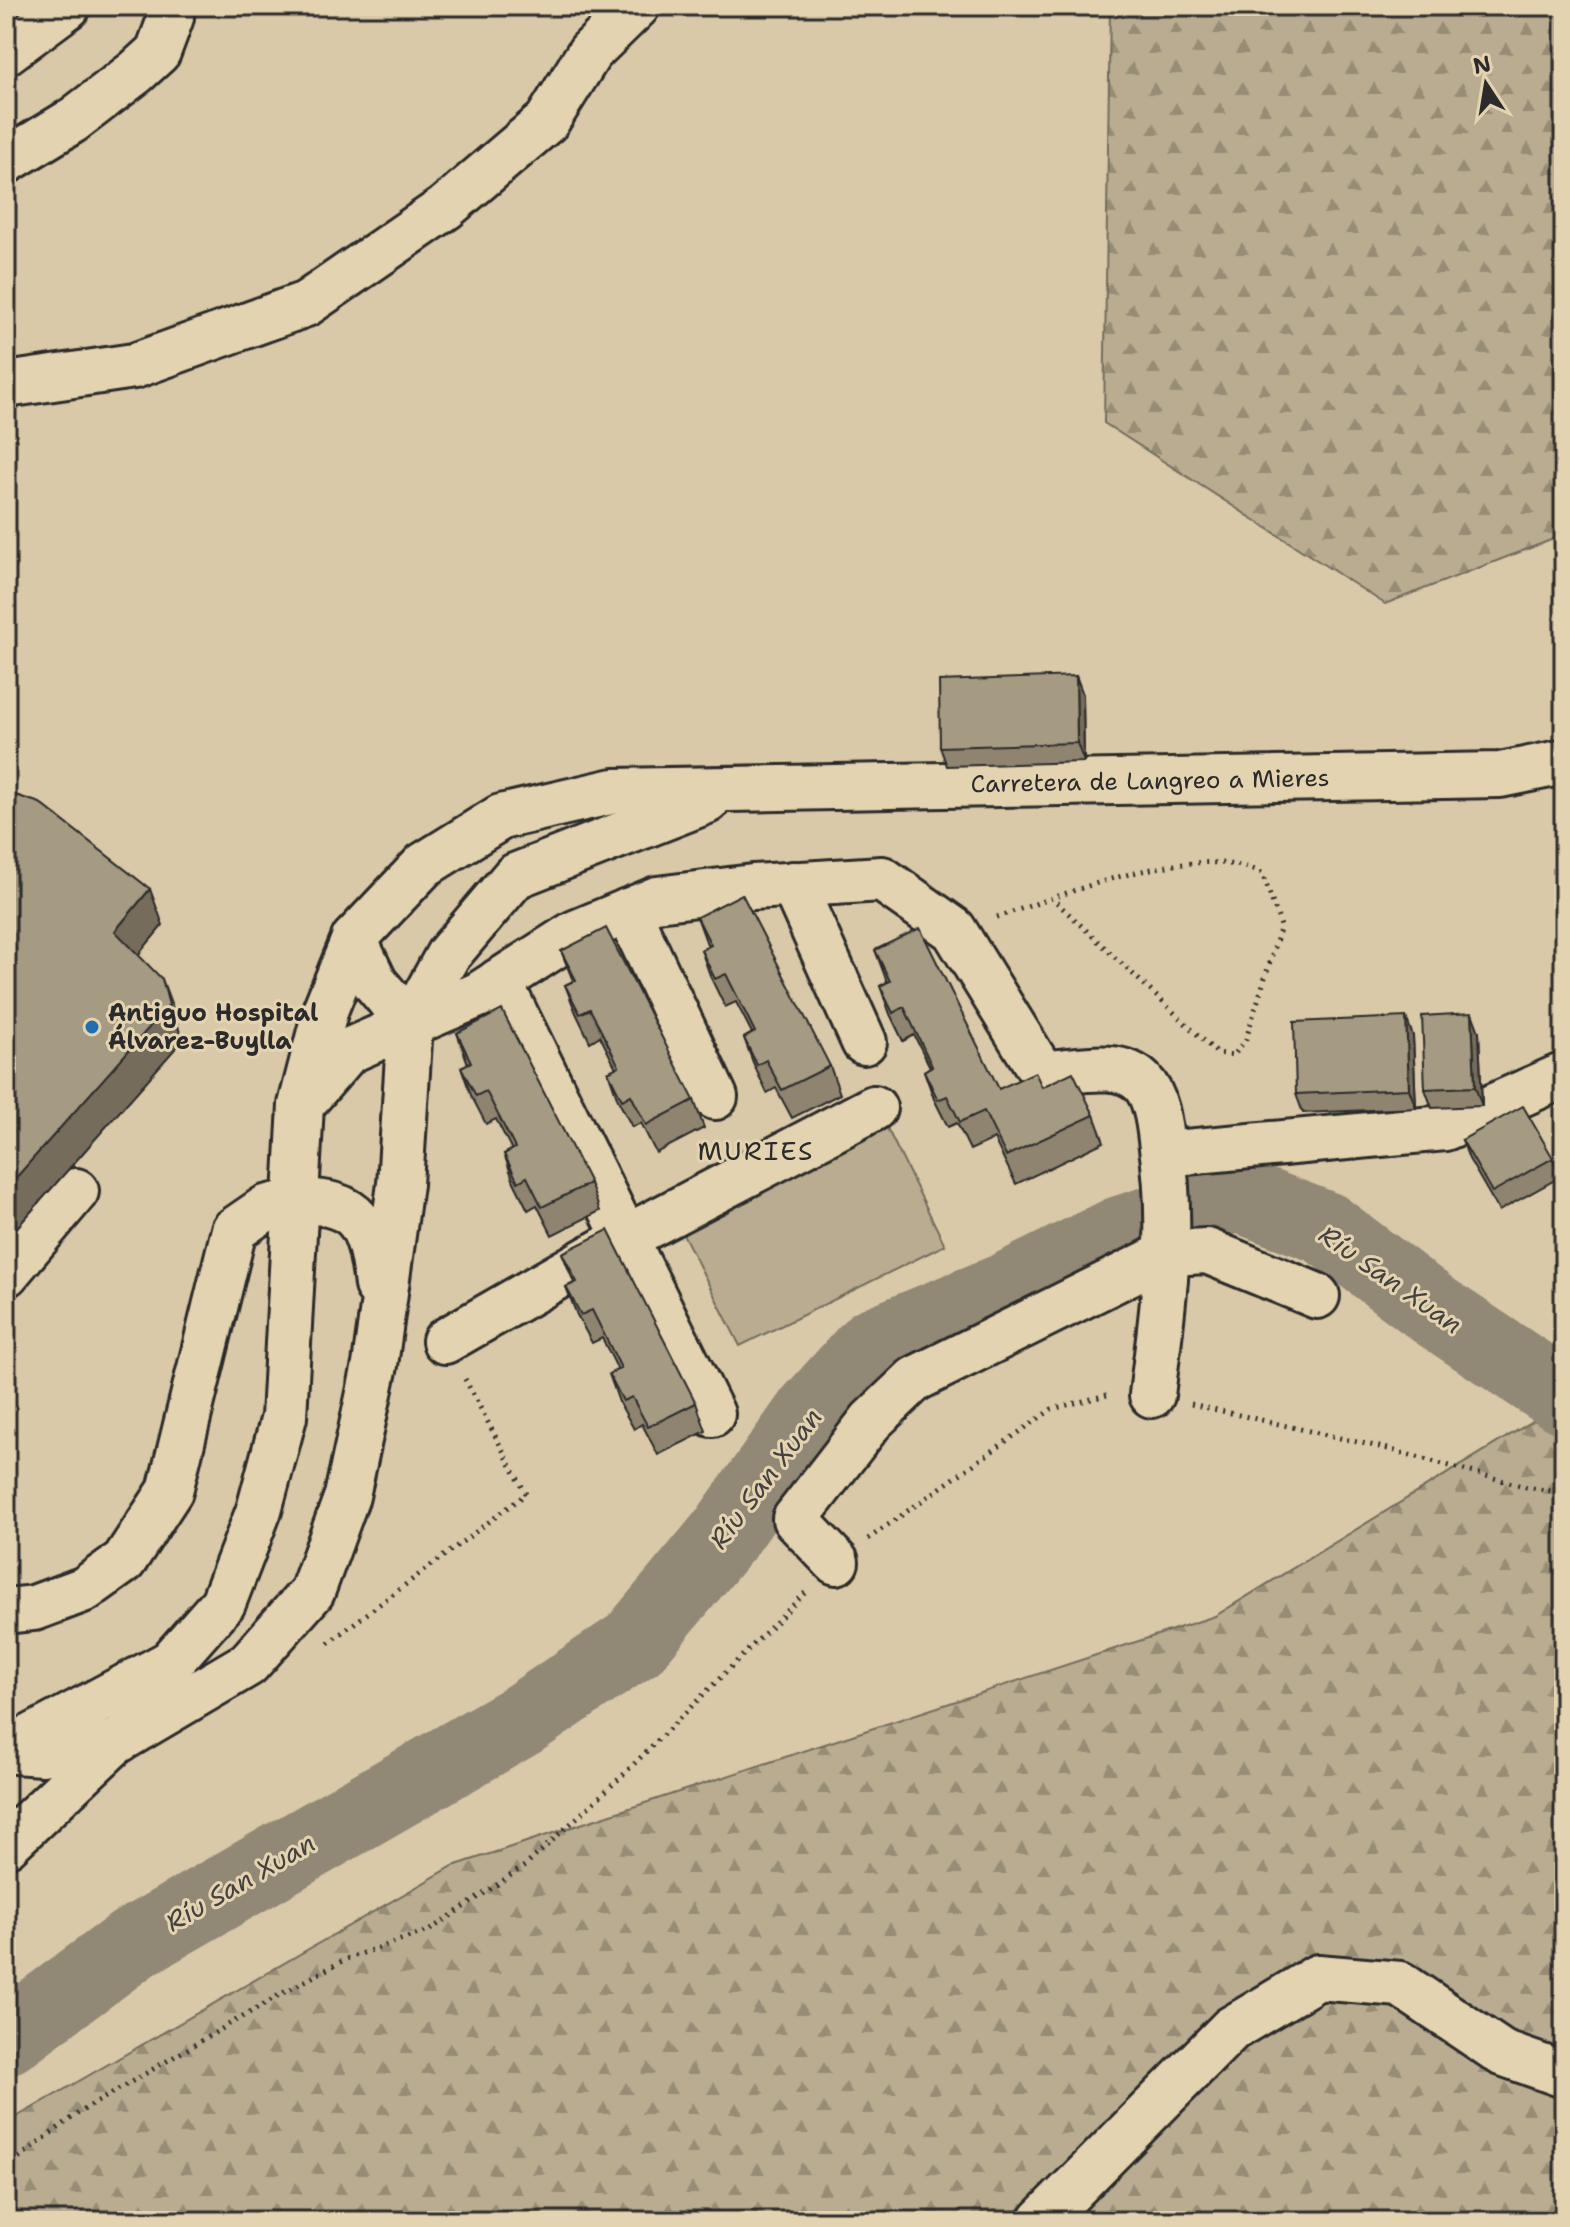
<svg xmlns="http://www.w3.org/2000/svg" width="1570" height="2227" font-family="'Shantell Sans',sans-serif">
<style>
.grass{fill:#b9ac90;stroke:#726c5e;stroke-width:2}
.forest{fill:url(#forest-firs);stroke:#726c5e;stroke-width:2}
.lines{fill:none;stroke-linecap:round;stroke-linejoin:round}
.river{stroke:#918875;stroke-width:74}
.minor-casing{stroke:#2b2b2b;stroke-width:50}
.major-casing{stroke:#2b2b2b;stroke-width:50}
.path{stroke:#2b2b2b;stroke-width:5;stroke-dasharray:2 6;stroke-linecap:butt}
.minor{stroke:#e4d3b0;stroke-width:44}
.major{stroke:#e4d3b0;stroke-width:44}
.wall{fill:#8e8470;stroke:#2b2b2b;stroke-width:2}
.shaded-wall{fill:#746c5b;stroke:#2b2b2b;stroke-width:2}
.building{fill:#a59a82;stroke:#2b2b2b;stroke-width:2}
.poi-dot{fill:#1f6fb2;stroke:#e4d3b0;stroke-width:3}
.labels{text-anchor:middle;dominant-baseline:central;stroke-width:6;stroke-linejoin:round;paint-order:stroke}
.street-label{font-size:24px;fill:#2b2b2b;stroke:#e4d3b0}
.poi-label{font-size:24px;font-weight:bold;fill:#2b2b2b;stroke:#e4d3b0;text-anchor:start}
.neighbourhood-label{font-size:26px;letter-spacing:2px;fill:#2b2b2b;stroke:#e4d3b0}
.water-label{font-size:26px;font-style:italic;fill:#44423e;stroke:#e4d3b0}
</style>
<defs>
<pattern id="forest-firs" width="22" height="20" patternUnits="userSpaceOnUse" patternTransform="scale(2)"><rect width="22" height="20" fill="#b9ac90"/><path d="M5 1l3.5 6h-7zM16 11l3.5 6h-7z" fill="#978c76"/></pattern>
</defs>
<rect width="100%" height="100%" fill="#d9c9a8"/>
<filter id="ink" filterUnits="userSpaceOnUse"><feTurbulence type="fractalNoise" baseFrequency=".0125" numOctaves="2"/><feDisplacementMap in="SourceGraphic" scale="16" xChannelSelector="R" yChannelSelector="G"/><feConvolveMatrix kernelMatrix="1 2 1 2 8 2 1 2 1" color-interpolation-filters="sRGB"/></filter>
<g filter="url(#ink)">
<polygon class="grass" points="885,1124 945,1245 740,1346 679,1226"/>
<g class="forest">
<polygon points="1110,6 1564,6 1564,535 1385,604 1104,423"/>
<polygon points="1564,1402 1564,2221 6,2221 6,2123 453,1866 1215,1616"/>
</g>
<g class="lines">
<polyline class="river" points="6,2038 133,1944 522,1720 634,1644 727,1532 812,1412 873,1344 1005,1290 1120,1233 1238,1195 1325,1228 1435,1311 1564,1397"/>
<defs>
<g id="minor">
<polyline points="6,52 68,6"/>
<polyline points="6,161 72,121 136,72 158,52 171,17 166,6"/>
<polyline points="6,385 134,366 306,304 445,208 547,121 590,52 637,6"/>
<polyline points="793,884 864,1042"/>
<polyline points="628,911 715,1097"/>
<polyline points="499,981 712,1414"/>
<path d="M410,1024L478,995L575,933L657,899L753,887L882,879L954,930L1042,1073C1073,1073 1117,1058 1142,1082C1156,1096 1159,1122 1161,1140C1175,1232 1163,1305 1152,1395"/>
<polyline points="1164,1154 1445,1128 1564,1075"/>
<polyline points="6,1274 76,1191"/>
<polyline points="445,1341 625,1238 874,1108"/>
<polyline points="836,1562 795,1519 871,1421 915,1379 1169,1253 1207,1251 1317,1296"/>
<polyline points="6,1611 34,1608 85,1589 124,1561 170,1491 234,1230 266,1208 295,1201"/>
<polyline points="6,1845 114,1743"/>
<polyline points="1041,2221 1231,2029 1318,1977 1400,1984 1502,2053 1564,2075"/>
</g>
<g id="major">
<polyline points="308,1097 348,1051 410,1024 375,983 354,939"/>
<path d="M295,1201C361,1201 369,1224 377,1285"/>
<polyline points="7,1750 170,1663 223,1603 259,1510 284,1417 301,1105 326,1008 354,939 424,865 501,817 614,791 1500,775 1564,762"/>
<polyline points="15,1751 42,1753 114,1743 248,1664 312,1592 347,1496 375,1365 400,1184 410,1024 448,955 515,876 707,801"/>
</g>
</defs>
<use href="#minor" class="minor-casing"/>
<use href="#major" class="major-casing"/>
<g class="path">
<path d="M997,917C1069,894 1190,840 1262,873L1281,926L1246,1039L1234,1055L1217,1053L1053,899"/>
<polyline points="1191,1404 1388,1449 1526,1487 1564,1493"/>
<polyline points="868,1539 1052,1409 1111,1394"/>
<polyline points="328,1643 526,1494 465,1379"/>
<polyline points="6,2167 80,2112 281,1994 346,1959 430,1930 526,1865 623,1775 806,1592"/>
</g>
<use href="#minor" class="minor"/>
<use href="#major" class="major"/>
</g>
<g class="wall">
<polygon points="1076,676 1083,695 1084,762 947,766 940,747"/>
<polygon points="697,917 830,1066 840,1094 792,1118 776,1088 767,1093 754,1065 744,1038 752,1033 736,1002 725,1007 711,978 701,950 708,947"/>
<polygon points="875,950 999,1089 1042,1087 1094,1115 1104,1142 1016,1184 994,1139 970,1150 957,1123 948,1127 934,1099 924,1071 930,1067 914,1035 903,1041 890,1014 880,986 887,982"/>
<polygon points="561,951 694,1100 704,1128 656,1153 641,1123 632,1127 618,1100 608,1072 616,1068 600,1036 590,1042 576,1013 565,985 573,981"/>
<polygon points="1479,1032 1482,1106 1432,1108 1425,1089"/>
<polygon points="457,1033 590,1183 600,1211 552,1235 537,1205 528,1210 514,1182 504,1154 512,1150 496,1119 486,1124 471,1095 461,1067 468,1064"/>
<polygon points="1413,1036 1416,1108 1303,1113 1296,1094"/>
<polygon points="1462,1140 1553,1158 1560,1177 1499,1211 1469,1159"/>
<polygon points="562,1253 696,1403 706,1431 658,1455 642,1424 634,1429 619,1402 609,1374 618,1370 602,1338 592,1343 577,1315 566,1287 574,1283"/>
</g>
<g class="shaded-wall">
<polygon points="1076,676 1083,695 1084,762 1077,743"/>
<polygon points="150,889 163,925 128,967 115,931"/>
<polygon points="162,979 175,1014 182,1041 6,1240 6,1189"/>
<polygon points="1472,1013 1479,1032 1482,1106 1475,1087"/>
<polygon points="1406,1017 1413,1036 1416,1108 1409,1089"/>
</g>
<g class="building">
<polygon points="1076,676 1077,743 940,747 939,681"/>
<polygon points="6,792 40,803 150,889 115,931 162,979 169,1005 6,1189"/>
<polygon points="742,894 830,1066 782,1090 766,1060 757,1065 744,1038 755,1032 726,974 715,979 701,950 711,945 697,917"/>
<polygon points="606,928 694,1100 646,1125 631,1095 622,1100 608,1072 619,1066 590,1009 580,1014 565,985 576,980 561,951"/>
<polygon points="920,928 999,1089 1035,1072 1042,1087 1073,1072 1094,1115 1006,1156 984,1111 960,1122 947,1096 938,1100 924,1071 932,1066 904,1007 893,1013 880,986 890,981 875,950"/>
<polygon points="502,1010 590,1183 542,1207 527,1177 518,1182 504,1154 515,1148 486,1091 476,1096 461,1067 471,1062 457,1033"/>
<polygon points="1472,1013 1475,1087 1425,1089 1422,1016"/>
<polygon points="1406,1017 1409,1089 1296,1094 1294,1022"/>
<polygon points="1523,1106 1553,1158 1492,1192 1462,1140"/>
<polygon points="608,1230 696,1403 648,1427 632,1397 623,1401 609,1374 621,1368 592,1310 581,1315 566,1287 577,1282 562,1253"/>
</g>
</g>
<circle class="poi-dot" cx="92" cy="1027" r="8"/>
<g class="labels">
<g class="street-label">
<text transform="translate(1150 781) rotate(-1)">Carretera de Langreo a Mieres</text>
</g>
<g class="poi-label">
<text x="108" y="1013">Antiguo Hospital<tspan x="108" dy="28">Álvarez-Buylla</tspan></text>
</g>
<g class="neighbourhood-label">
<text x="756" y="1150">MURIES</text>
</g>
<g class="water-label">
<text transform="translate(1391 1279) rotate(35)">Ríu San Xuan</text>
<text transform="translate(765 1478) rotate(-53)">Ríu San Xuan</text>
<text transform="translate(240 1882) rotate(-30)">Ríu San Xuan</text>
</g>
</g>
<rect width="1570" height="2227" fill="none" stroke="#e4d3b0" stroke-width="32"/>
<rect x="16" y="16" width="1538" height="2195" fill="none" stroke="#2b2b2b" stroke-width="3" filter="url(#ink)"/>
<g transform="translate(1486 84) rotate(348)" stroke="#e4d3b0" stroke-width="6" paint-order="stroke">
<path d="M0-6L14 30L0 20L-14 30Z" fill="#2b2b2b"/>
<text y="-12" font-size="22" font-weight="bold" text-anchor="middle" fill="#2b2b2b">N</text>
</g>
</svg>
